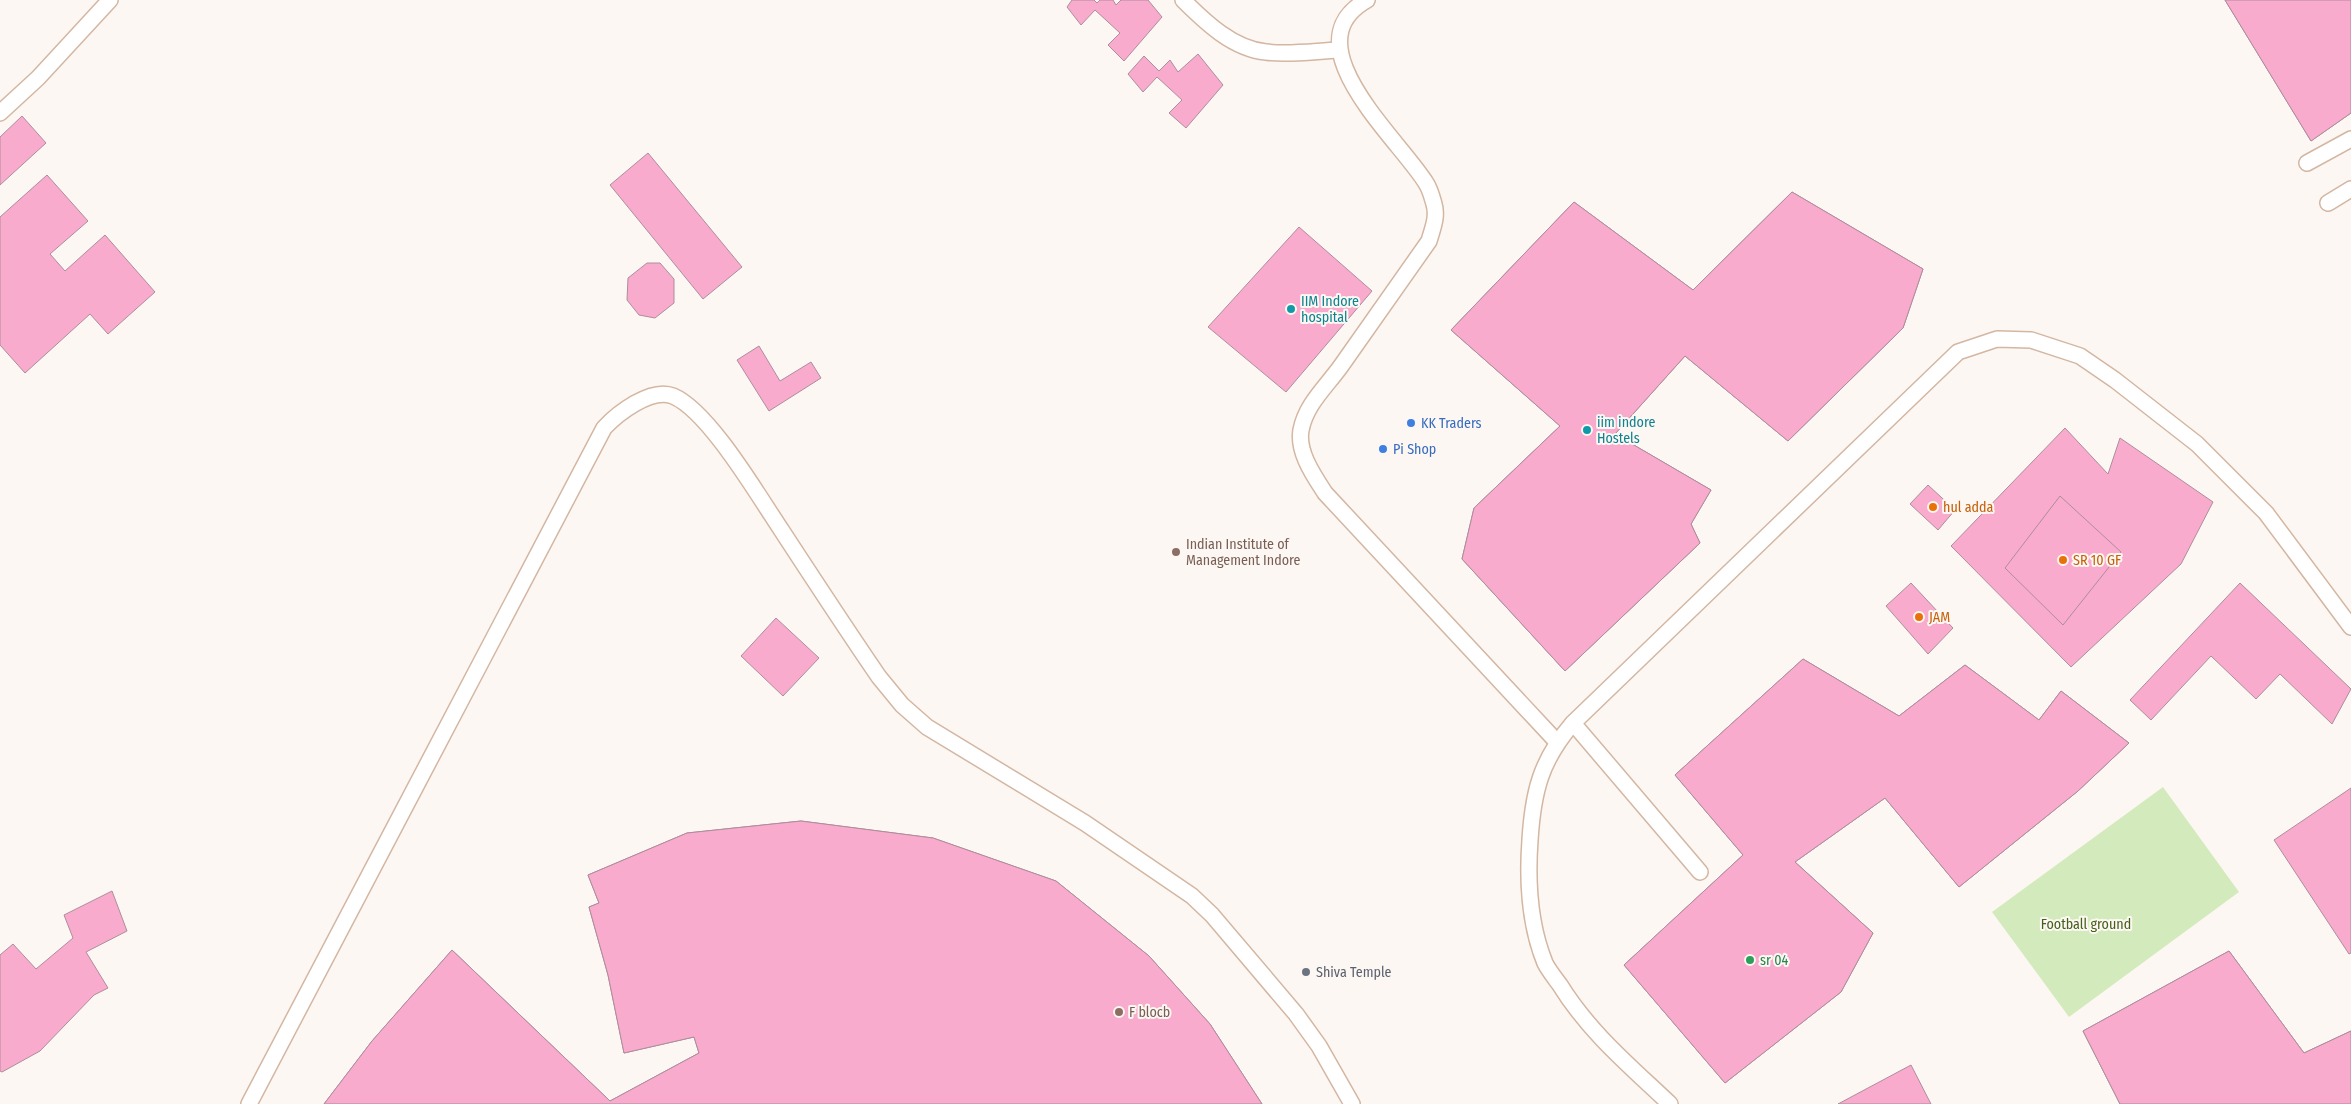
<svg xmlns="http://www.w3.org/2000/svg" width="2351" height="1104" font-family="'Fira Sans Condensed',sans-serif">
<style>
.green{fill:#d3ebbc}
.building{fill:#f8abcd;stroke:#ae8d9a;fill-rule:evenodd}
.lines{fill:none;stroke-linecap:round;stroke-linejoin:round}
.lane-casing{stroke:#d3b7a2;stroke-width:18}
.lane{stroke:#fff;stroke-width:15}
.culture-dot{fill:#0f9aa8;stroke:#fdf7f3;stroke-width:2}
.shop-dot{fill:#3f7fe0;stroke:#fdf7f3;stroke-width:2}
.food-dot{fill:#e8710a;stroke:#fdf7f3;stroke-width:2}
.education-dot{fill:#8d6e63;stroke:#fdf7f3;stroke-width:2}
.leisure-dot{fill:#2e9e5b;stroke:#fdf7f3;stroke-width:2}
.worship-dot{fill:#6b7280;stroke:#fdf7f3;stroke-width:2}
.labels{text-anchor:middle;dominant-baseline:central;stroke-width:4;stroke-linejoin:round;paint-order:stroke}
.culture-label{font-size:14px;fill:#0d838f;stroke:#fdf7f3;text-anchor:start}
.shop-label{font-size:14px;fill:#366cbe;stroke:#fdf7f3;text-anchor:start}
.food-label{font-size:14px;fill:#c56008;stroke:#fdf7f3;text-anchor:start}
.education-label{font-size:14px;fill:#785e54;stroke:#fdf7f3;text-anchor:start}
.park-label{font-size:14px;fill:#43611b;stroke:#fdf7f3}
.leisure-label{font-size:14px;fill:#27864d;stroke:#fdf7f3;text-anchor:start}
.worship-label{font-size:14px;fill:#5b616d;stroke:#fdf7f3;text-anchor:start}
</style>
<rect width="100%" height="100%" fill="#fdf7f3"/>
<polygon class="green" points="2163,787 2239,892 2069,1017 1992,912"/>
<g class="building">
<polygon points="1072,0 1094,0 1097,3 1100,0 1113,0 1116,5 1121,0 1148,0 1162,17 1124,61 1108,45 1120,33 1095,10 1081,25 1067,7"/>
<polygon points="2225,0 2264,0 2312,74 2351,48 2351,113 2311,141"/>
<polygon points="2225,0 2351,0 2351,113 2311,141"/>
<polygon points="1198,54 1223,85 1186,128 1169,113 1182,100 1157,77 1143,92 1128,74 1144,56 1159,71 1170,60 1178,72"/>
<polygon points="22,116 46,143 0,185 0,137"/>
<polygon points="648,153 742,267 703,299 610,185"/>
<polygon points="47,175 88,221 50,254 65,271 105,235 155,292 108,334 90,314 25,373 0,345 0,217"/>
<path d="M1792,192L1923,269L1903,328L1788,441L1685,356L1615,434L1711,490L1691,524L1700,543L1565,671L1462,559L1474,508L1560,426L1451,330L1574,202L1693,290ZM1788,245L1872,298L1776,400L1701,328ZM1567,265L1660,319L1578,403L1506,334ZM1559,467L1645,525L1561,627L1490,558Z"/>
<polygon points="1792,192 1923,269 1903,328 1788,441 1685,356 1615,434 1711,490 1691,524 1700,543 1565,671 1462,559 1474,508 1560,426 1451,330 1574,202 1693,290"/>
<polygon points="1299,227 1372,291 1286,392 1208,327"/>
<polygon points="647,263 660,263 674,279 674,303 655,318 639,315 627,300 628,278"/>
<polygon points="759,346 780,381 811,362 821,378 769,411 737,360"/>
<polygon points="2065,428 2108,474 2120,438 2213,502 2181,564 2071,667 1951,546"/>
<polygon points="1928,485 1955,510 1938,530 1910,504"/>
<polygon points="2060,496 2121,552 2063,625 2005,568"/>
<polygon points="1911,583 1953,628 1928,654 1886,606"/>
<polygon points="2240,583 2351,689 2332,724 2280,674 2256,699 2211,656 2151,720 2130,700"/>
<polygon points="776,618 819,658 783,696 741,656"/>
<path d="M1803,659L1899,716L1965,665L2039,720L2061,691L2129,743L2078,791L1959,887L1885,798L1795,862L1873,933L1841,992L1725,1083L1624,965L1743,855L1675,775ZM1781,710L1829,771L1765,821L1717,760ZM1997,718L2043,773L1964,841L1917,786ZM1756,896L1815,962L1721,1045L1663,979Z"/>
<polygon points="1803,659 1899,716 1965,665 2039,720 2061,691 2129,743 2078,791 1959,887 1885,798 1795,862 1873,933 1841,992 1725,1083 1624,965 1743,855 1675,775"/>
<polygon points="2351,788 2351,953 2349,954 2274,840"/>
<polygon points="801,821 933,838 1056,881 1149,956 1210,1024 1262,1104 961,1104 935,1091 864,1068 852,1093 829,1089 831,1054 787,1053 747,1068 752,1095 727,1104 690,1104 685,1084 652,1104 324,1104 372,1041 452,950 610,1101 699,1053 694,1037 624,1053 608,975 589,907 599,903 588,875 687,833"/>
<polygon points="801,821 933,838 1056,881 1149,956 1210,1024 1262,1104 324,1104 372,1041 452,950 610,1101 699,1053 694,1037 624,1053 608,975 589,907 599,903 588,875 687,833"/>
<polygon points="112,891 127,931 86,952 108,988 94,995 40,1051 2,1072 0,1071 0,955 13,944 36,969 73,938 64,915"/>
<polygon points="2229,951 2304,1053 2351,1031 2351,1104 2209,1104 2248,1083 2208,1011 2130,1053 2158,1104 2120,1104 2083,1031"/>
<polygon points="2229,951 2304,1053 2351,1031 2351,1104 2120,1104 2083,1031"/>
<polygon points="1911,1065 1931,1104 1838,1104"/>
</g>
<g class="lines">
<defs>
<g id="lane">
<path d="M1183,0C1205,22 1233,49 1266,52C1289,55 1315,51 1339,50"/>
<path d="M1367,0C1289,44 1399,139 1426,183C1430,189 1432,197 1434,204C1438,217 1432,230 1429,241C1399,283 1370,325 1341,366C1326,387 1306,404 1301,430C1297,452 1314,476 1325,493L1557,742"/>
<polyline points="0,113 38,78 110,0"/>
<polyline points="2307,163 2351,139"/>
<polyline points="2328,203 2351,189"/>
<polyline points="1573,723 1700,872"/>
<path d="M249,1104L604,428C617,414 651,387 673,396C709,411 759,497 782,531C814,580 846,629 879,677L902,705L927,727L1085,823L1192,896L1212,915L1296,1014L1319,1046L1352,1104"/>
<path d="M1670,1104C1630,1066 1589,1032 1560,985C1555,978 1549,971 1545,963C1529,924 1527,881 1530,840C1533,791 1541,760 1573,723L1958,352L1997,339L2031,340L2080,356L2115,380L2197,444L2266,513L2351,627"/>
</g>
</defs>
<use href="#lane" class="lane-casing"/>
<use href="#lane" class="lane"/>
</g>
<g class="culture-dot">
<circle cx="1291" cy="309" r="5"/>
<circle cx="1587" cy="430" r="5"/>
</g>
<g class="shop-dot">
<circle cx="1411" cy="423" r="5"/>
<circle cx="1383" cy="449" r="5"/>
</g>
<g class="food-dot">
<circle cx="1933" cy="507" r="5"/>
<circle cx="2063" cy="560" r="5"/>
<circle cx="1919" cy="617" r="5"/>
</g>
<g class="education-dot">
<circle cx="1176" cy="552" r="5"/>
<circle cx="1119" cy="1012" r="5"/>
</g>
<circle class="leisure-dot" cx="1750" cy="960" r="5"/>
<circle class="worship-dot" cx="1306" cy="972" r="5"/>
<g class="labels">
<g class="culture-label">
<text x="1301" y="301">IIM Indore<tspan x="1301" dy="16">hospital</tspan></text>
<text x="1597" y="422">iim indore<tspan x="1597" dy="16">Hostels</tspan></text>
</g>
<g class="shop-label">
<text x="1421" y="423">KK Traders</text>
<text x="1393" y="449">Pi Shop</text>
</g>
<g class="food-label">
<text x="1943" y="507">hul adda</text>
<text x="2073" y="560">SR 10 GF</text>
<text x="1929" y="617">JAM</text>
</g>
<g class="education-label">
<text x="1186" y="544">Indian Institute of<tspan x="1186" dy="16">Management Indore</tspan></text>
<text x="1129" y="1012">F blocb</text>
</g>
<g class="park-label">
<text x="2086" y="924">Football ground</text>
</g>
<g class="leisure-label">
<text x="1760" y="960">sr 04</text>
</g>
<g class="worship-label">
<text x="1316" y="972">Shiva Temple</text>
</g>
</g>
</svg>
